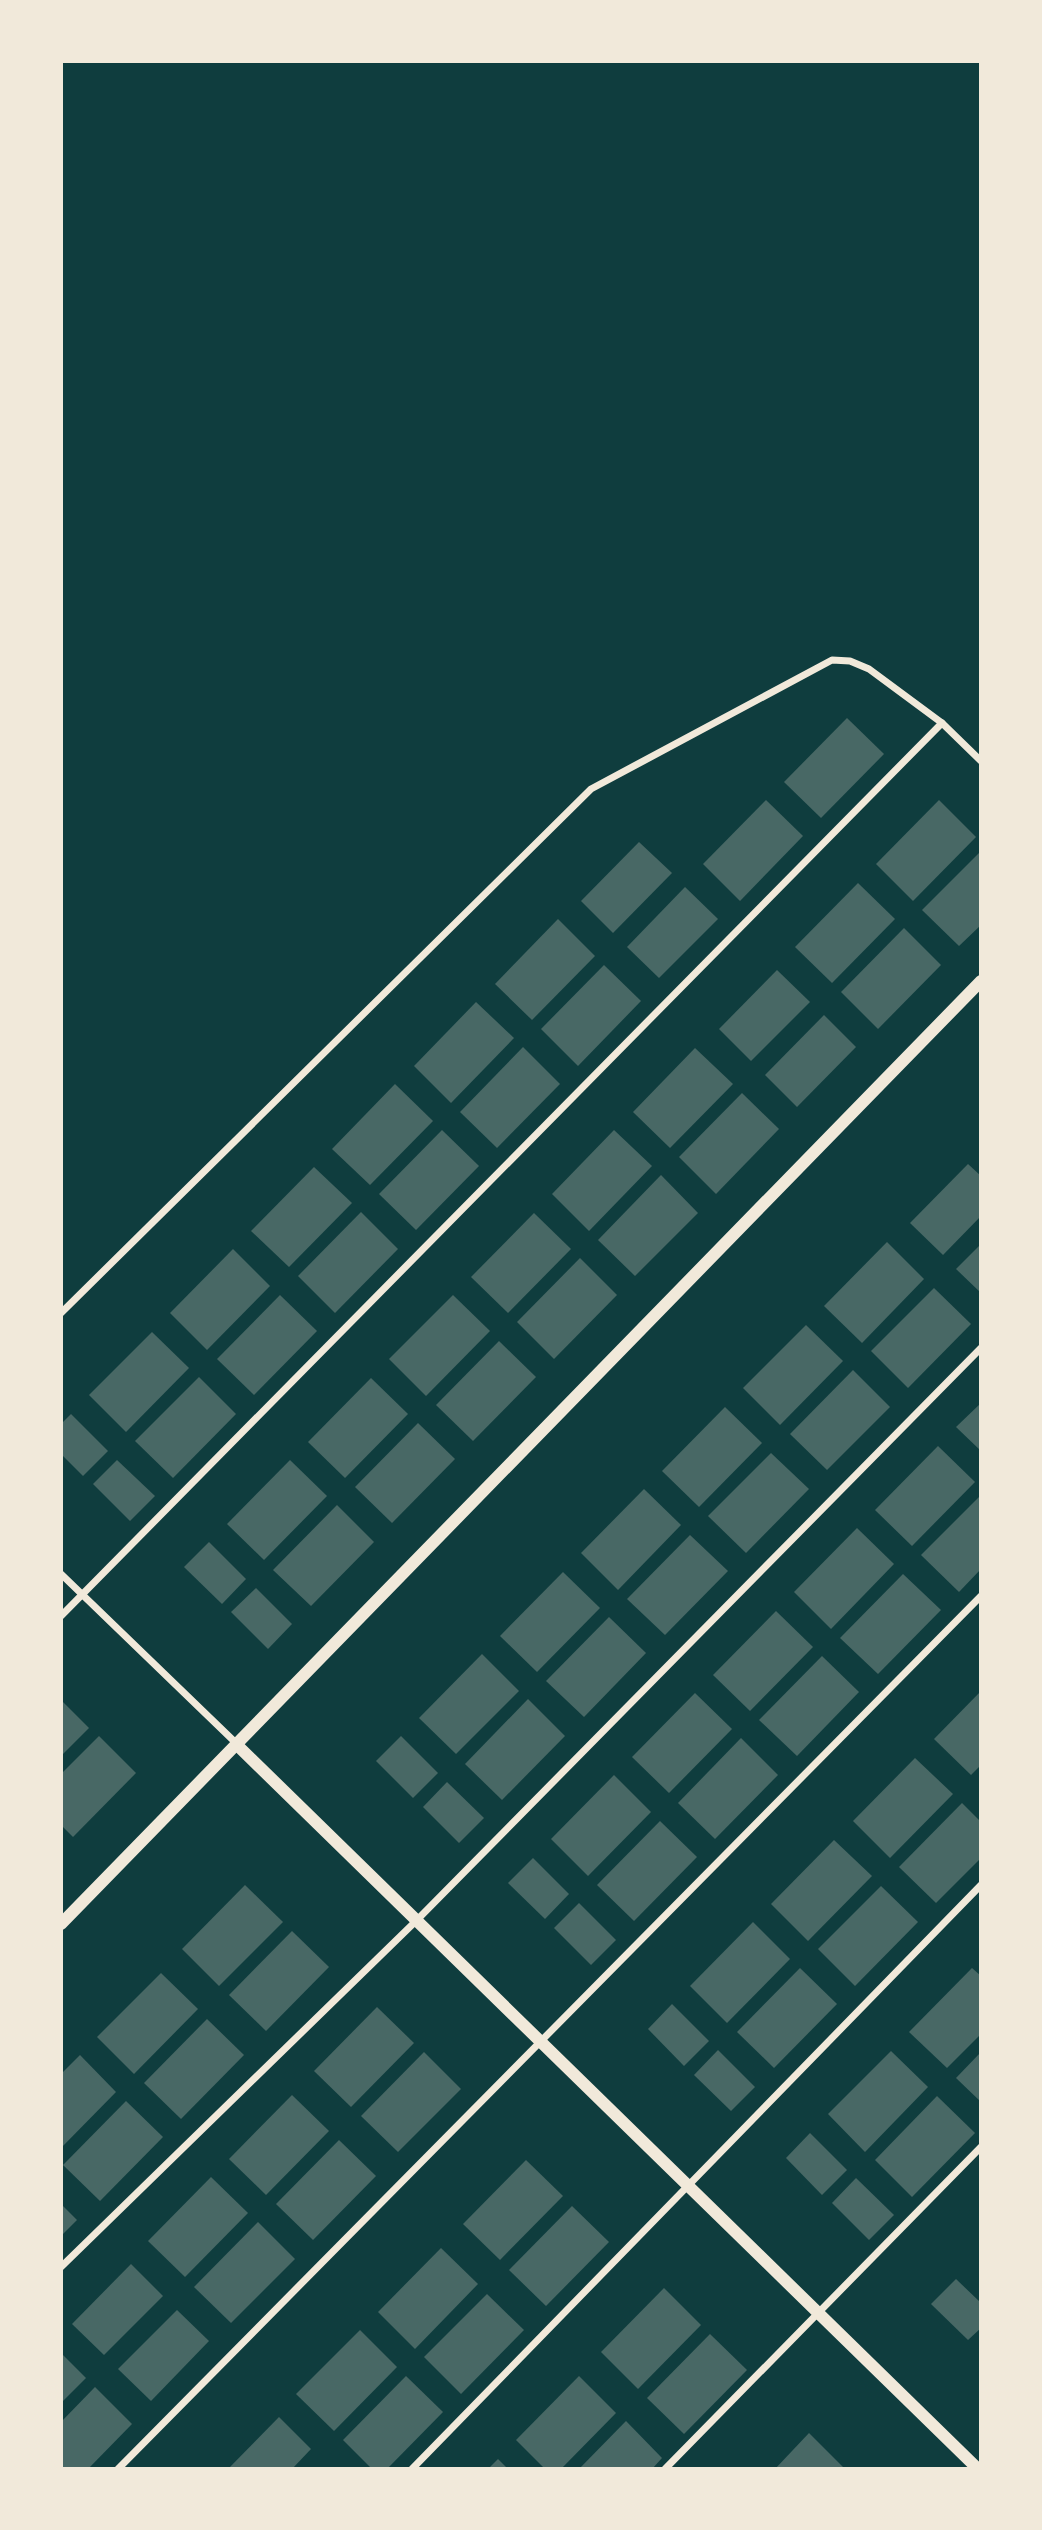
<svg xmlns="http://www.w3.org/2000/svg" width="1042" height="2530" font-family="'Source Sans 3',sans-serif">
<style>
.building{fill:#486865}
.lines{fill:none;stroke-linecap:round;stroke-linejoin:round}
.minor{stroke:#f1e9da;stroke-width:7}
.tertiary{stroke:#f1e9da;stroke-width:12}
</style>
<rect width="100%" height="100%" fill="#0f3d3e"/>
<g class="building">
<polygon points="847,718 884,754 821,818 784,782"/>
<polygon points="766,800 803,836 740,901 703,864"/>
<polygon points="939,800 976,837 913,901 876,864"/>
<polygon points="639,842 672,873 613,933 581,901"/>
<polygon points="981,851 981,925 959,946 922,910"/>
<polygon points="858,883 895,919 832,983 795,947"/>
<polygon points="685,887 718,919 659,978 627,947"/>
<polygon points="558,919 595,956 532,1020 495,984"/>
<polygon points="904,928 941,965 878,1029 841,992"/>
<polygon points="604,965 641,1001 578,1066 541,1029"/>
<polygon points="777,970 810,1002 751,1061 719,1029"/>
<polygon points="476,1002 514,1038 451,1103 414,1066"/>
<polygon points="824,1015 856,1047 797,1107 765,1075"/>
<polygon points="523,1047 560,1084 497,1148 460,1112"/>
<polygon points="695,1048 733,1084 670,1148 633,1112"/>
<polygon points="395,1084 433,1121 370,1185 332,1149"/>
<polygon points="742,1093 779,1129 716,1194 679,1157"/>
<polygon points="442,1130 479,1166 416,1230 379,1194"/>
<polygon points="614,1130 652,1166 589,1231 552,1194"/>
<polygon points="968,1164 981,1176 981,1216 943,1255 910,1223"/>
<polygon points="314,1167 352,1203 289,1267 251,1231"/>
<polygon points="661,1175 698,1213 635,1276 598,1240"/>
<polygon points="361,1212 398,1249 335,1313 298,1276"/>
<polygon points="534,1213 571,1249 508,1313 471,1277"/>
<polygon points="887,1242 924,1279 862,1343 824,1306"/>
<polygon points="981,1244 981,1293 956,1269"/>
<polygon points="233,1249 270,1286 207,1350 170,1313"/>
<polygon points="580,1258 617,1295 554,1359 517,1322"/>
<polygon points="934,1288 971,1324 908,1388 871,1351"/>
<polygon points="280,1295 317,1331 254,1395 217,1359"/>
<polygon points="453,1295 490,1331 426,1396 389,1359"/>
<polygon points="806,1325 843,1361 780,1425 743,1388"/>
<polygon points="152,1332 189,1368 126,1432 89,1395"/>
<polygon points="499,1341 536,1377 473,1441 436,1405"/>
<polygon points="853,1370 890,1407 827,1470 790,1434"/>
<polygon points="199,1377 236,1414 173,1478 135,1441"/>
<polygon points="371,1378 408,1414 345,1478 308,1442"/>
<polygon points="981,1403 981,1451 956,1427"/>
<polygon points="725,1407 762,1443 699,1507 662,1471"/>
<polygon points="71,1414 108,1451 83,1476 61,1454 61,1424"/>
<polygon points="418,1423 455,1459 392,1523 355,1487"/>
<polygon points="938,1446 975,1482 912,1546 875,1510"/>
<polygon points="771,1453 809,1489 746,1553 708,1516"/>
<polygon points="117,1460 155,1496 130,1521 93,1484"/>
<polygon points="290,1460 327,1496 264,1560 227,1524"/>
<polygon points="644,1489 681,1525 618,1590 581,1553"/>
<polygon points="981,1495 981,1569 959,1592 921,1555"/>
<polygon points="337,1505 374,1542 311,1606 273,1570"/>
<polygon points="857,1528 894,1564 831,1629 794,1592"/>
<polygon points="690,1535 728,1571 665,1635 627,1599"/>
<polygon points="209,1542 246,1579 222,1604 184,1567"/>
<polygon points="563,1572 600,1608 537,1672 500,1636"/>
<polygon points="903,1574 941,1610 878,1674 840,1638"/>
<polygon points="256,1588 292,1624 268,1649 231,1612"/>
<polygon points="776,1611 813,1647 750,1711 713,1675"/>
<polygon points="609,1617 646,1653 584,1717 546,1681"/>
<polygon points="482,1654 519,1691 456,1754 419,1718"/>
<polygon points="822,1656 859,1692 797,1756 759,1720"/>
<polygon points="981,1691 981,1765 971,1775 934,1739"/>
<polygon points="695,1693 732,1729 669,1793 632,1757"/>
<polygon points="528,1699 565,1736 502,1800 465,1764"/>
<polygon points="61,1700 89,1728 61,1756"/>
<polygon points="99,1736 136,1773 73,1837 61,1825 61,1774"/>
<polygon points="401,1736 438,1773 413,1798 376,1761"/>
<polygon points="741,1738 778,1775 715,1839 678,1803"/>
<polygon points="915,1758 953,1794 890,1858 853,1821"/>
<polygon points="614,1775 651,1812 588,1876 551,1839"/>
<polygon points="447,1782 484,1818 459,1843 423,1807"/>
<polygon points="962,1803 981,1822 981,1858 936,1903 899,1867"/>
<polygon points="660,1821 697,1857 634,1921 597,1885"/>
<polygon points="834,1840 872,1876 808,1941 771,1904"/>
<polygon points="533,1858 569,1894 545,1919 508,1883"/>
<polygon points="245,1885 283,1922 219,1986 182,1949"/>
<polygon points="881,1886 918,1922 855,1986 818,1949"/>
<polygon points="579,1903 616,1940 591,1965 554,1928"/>
<polygon points="753,1922 790,1959 727,2023 690,1986"/>
<polygon points="292,1931 329,1967 266,2031 229,1995"/>
<polygon points="800,1968 837,2004 774,2068 737,2032"/>
<polygon points="972,1968 981,1976 981,2034 947,2068 909,2032"/>
<polygon points="161,1973 198,2009 134,2074 97,2037"/>
<polygon points="672,2004 709,2041 684,2066 648,2029"/>
<polygon points="377,2007 414,2043 351,2107 314,2071"/>
<polygon points="207,2019 244,2055 181,2119 144,2083"/>
<polygon points="718,2050 755,2087 731,2111 694,2075"/>
<polygon points="891,2051 928,2087 865,2152 828,2114"/>
<polygon points="424,2052 461,2089 398,2152 361,2116"/>
<polygon points="981,2052 981,2102 956,2078"/>
<polygon points="80,2055 116,2092 61,2148 61,2074"/>
<polygon points="292,2095 329,2131 266,2195 229,2159"/>
<polygon points="937,2096 975,2133 912,2197 875,2160"/>
<polygon points="126,2101 163,2137 100,2201 63,2165"/>
<polygon points="810,2133 847,2170 822,2195 786,2158"/>
<polygon points="339,2140 376,2176 313,2240 276,2204"/>
<polygon points="526,2160 563,2196 500,2260 463,2224"/>
<polygon points="211,2177 248,2213 185,2277 148,2241"/>
<polygon points="856,2178 894,2215 869,2240 832,2203"/>
<polygon points="61,2204 77,2220 61,2236"/>
<polygon points="572,2206 609,2242 546,2306 509,2270"/>
<polygon points="258,2222 295,2259 231,2323 194,2287"/>
<polygon points="441,2248 478,2284 415,2349 378,2312"/>
<polygon points="131,2264 163,2296 104,2355 72,2324"/>
<polygon points="956,2279 981,2303 981,2328 968,2340 931,2304"/>
<polygon points="664,2288 701,2325 638,2389 601,2352"/>
<polygon points="487,2294 524,2330 461,2394 424,2357"/>
<polygon points="177,2310 209,2341 151,2401 118,2369"/>
<polygon points="360,2330 397,2367 334,2431 296,2394"/>
<polygon points="710,2334 747,2370 684,2434 647,2398"/>
<polygon points="61,2353 86,2378 61,2403"/>
<polygon points="406,2376 443,2412 387,2469 372,2469 343,2440"/>
<polygon points="579,2376 616,2413 561,2469 545,2469 516,2440"/>
<polygon points="95,2387 132,2424 88,2469 61,2469 61,2422"/>
<polygon points="279,2417 311,2449 292,2469 228,2469"/>
<polygon points="626,2421 662,2458 652,2469 579,2469"/>
<polygon points="809,2433 845,2469 775,2469"/>
<polygon points="498,2459 508,2469 488,2469"/>
</g>
<g class="lines">
<g class="minor">
<polyline points="61,1313 591,789 832,660 850,661 869,669 942,723 981,761"/>
<polyline points="61,1574 237,1744"/>
<polyline points="61,1616 942,723"/>
<polyline points="61,2267 417,1920 981,1348"/>
<polyline points="118,2469 981,1596"/>
<polyline points="412,2469 981,1885"/>
<polyline points="665,2469 981,2147"/>
</g>
<g class="tertiary">
<polyline points="237,1745 978,2469"/>
<polyline points="61,1924 981,981"/>
</g>
</g>
<rect width="1042" height="2530" fill="none" stroke="#f1e9da" stroke-width="126"/>
</svg>
